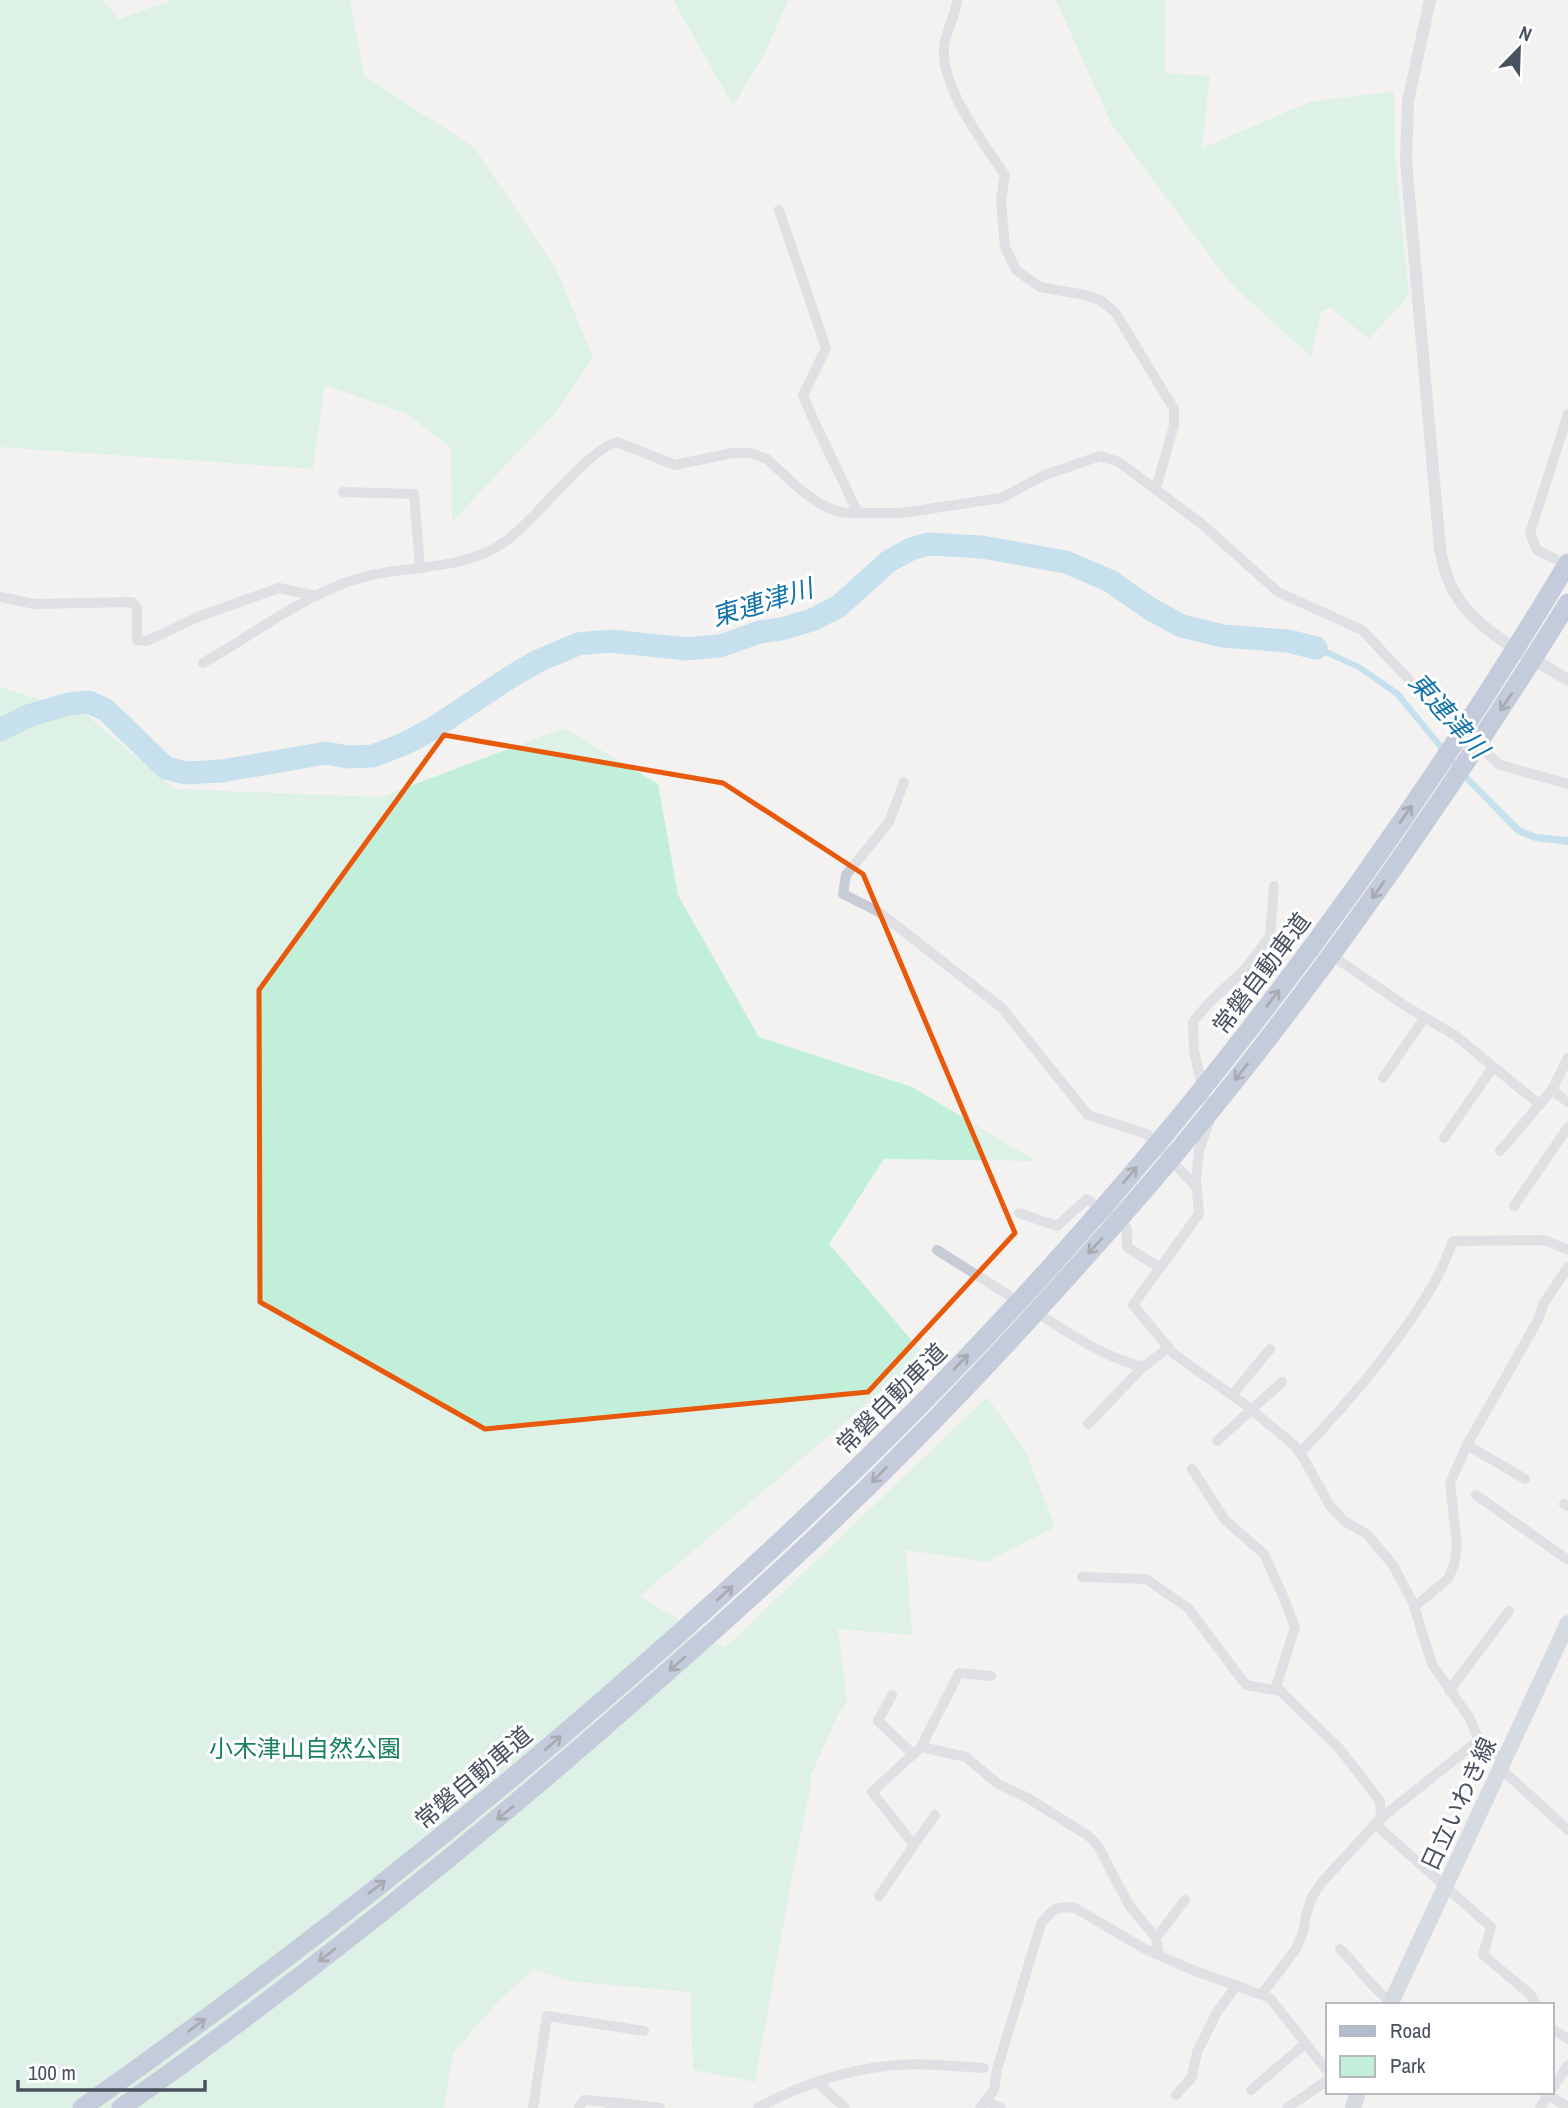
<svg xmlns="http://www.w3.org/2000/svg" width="1568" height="2108" font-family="'Archivo Narrow','Noto Sans JP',sans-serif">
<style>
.green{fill:#c2efda}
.water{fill:#90caeb}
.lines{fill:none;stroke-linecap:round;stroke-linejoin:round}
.river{stroke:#90caeb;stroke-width:23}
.minor{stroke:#c6cbd5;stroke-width:10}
.tertiary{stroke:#c6cbd5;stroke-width:12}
.primary{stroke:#b2bccf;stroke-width:16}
.motorway{stroke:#8b9cbe;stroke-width:19}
.oneway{stroke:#4c5564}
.marked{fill:none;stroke:#e8590c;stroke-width:5;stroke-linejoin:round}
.labels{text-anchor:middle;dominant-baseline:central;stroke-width:6;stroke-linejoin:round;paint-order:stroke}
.street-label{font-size:24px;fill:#49515f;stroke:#fff}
.park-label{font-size:24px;fill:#1a805d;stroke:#fff}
.water-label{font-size:26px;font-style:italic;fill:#1073ab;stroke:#fff}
</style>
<rect width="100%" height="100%" fill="#f4f2f1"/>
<g class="green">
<polygon points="0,0 103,0 119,19 173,0 350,0 364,76 474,147 556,269 593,357 556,412 452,522 451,448 407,414 325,385 313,469 0,447"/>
<polygon points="673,0 788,0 766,51 733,106"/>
<polygon points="1056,0 1166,0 1165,73 1210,76 1202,148 1310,102 1394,91 1395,155 1409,295 1369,339 1331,308 1321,312 1311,357 1230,283 1112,125"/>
<polygon points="0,687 83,712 175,789 381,797 564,728 658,784 678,895 759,1037 912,1087 1036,1161 884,1159 829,1244 924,1355 640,1596 725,1648 987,1397 1026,1452 1055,1527 987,1562 906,1550 912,1635 838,1629 847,1701 837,1717 811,1775 810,1790 792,1877 755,2082 693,2070 690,1992 569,1981 533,1969 498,2002 453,2053 444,2108 0,2108"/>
</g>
<polygon class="water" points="1288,638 1316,644 1361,665 1399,691 1469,776 1521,828 1537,834 1568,837 1568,845 1535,841 1517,834 1464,780 1395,696 1358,670 1314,650 1287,644"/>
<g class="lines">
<polyline class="river" points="0,730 28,716 68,704 89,702 106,710 166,768 186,773 222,771 326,753 348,757 373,756 404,744 432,729 512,676 538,661 578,644 610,641 687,649 720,646 760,632 781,629 812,620 839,606 889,561 911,549 928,544 982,547 1066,562 1110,581 1152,610 1182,626 1223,636 1288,641 1316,648"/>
<g class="minor">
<path d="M957,0C956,16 945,31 944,48C941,87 983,143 1005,175L1001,201L1005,247L1016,270L1040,287L1085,295L1100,300L1115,312L1174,409V425L1156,489"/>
<polyline points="779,210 826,348 803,395 814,421 858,513 902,513 1001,498 1045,475 1100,456 1119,462 1202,524 1278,592 1362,630 1430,702 1500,765 1568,784"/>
<polyline points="343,492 414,494 420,567"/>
<polyline points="1555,559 1537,550 1530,533 1568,414"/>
<polyline points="0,597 35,604 132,602 137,608 137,640 147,641 200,616 279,588 317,596"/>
<path d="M203,663C251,636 296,601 347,582C399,563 461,574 506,541C537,519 586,450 617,442L675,465L732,453H750L767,459C792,481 822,517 858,513"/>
<polyline points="904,782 889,822 846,875 843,894 879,912 1002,1008 1088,1115 1147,1134 1197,1188"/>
<polyline points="1274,886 1270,936 1245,969 1207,1005 1193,1022 1194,1051 1210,1120 1199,1150 1196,1180 1199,1214 1133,1305 1174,1354 1243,1403 1294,1445 1304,1459 1330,1506 1344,1521 1367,1534 1393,1565 1413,1603 1432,1664 1469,1717 1479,1740 1487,1749 1504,1759"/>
<polyline points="1337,959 1407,1007 1456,1036 1540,1105"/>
<polyline points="1383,1078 1425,1017"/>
<polyline points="1552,1090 1568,1102"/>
<polyline points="1444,1138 1493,1067"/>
<polyline points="1500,1151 1552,1090 1568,1058"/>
<polyline points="1514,1206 1568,1127"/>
<polyline points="1019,1213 1057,1226 1087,1199 1127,1228 1127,1247 1160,1268"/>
<polyline points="937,1250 1021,1303"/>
<path d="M1034,1311C1071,1334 1101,1356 1143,1367L1168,1348"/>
<polyline points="1232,1395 1270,1349"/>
<polyline points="1088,1424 1143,1367"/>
<polyline points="1217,1441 1282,1382"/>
<polyline points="1467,1445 1525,1479"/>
<path d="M1300,1453C1349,1402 1397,1346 1433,1285C1441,1272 1447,1256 1453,1241L1544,1240L1568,1250"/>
<polyline points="1192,1469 1225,1520 1264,1554 1283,1596 1295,1627 1276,1687 1339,1748 1380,1801 1381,1818"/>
<polyline points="1476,1495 1568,1560"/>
<polyline points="1564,1504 1568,1506"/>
<polyline points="1082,1577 1146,1579 1188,1608 1246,1685 1281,1691"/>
<polyline points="1414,1607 1448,1579 1454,1565 1457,1545 1450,1483 1467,1445 1538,1320 1544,1303 1568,1267"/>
<polyline points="1449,1691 1509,1611"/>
<polyline points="892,1695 878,1721 913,1754"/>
<polyline points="921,1747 959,1673 991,1676"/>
<polyline points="1500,1768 1568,1830"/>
<polyline points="1375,1824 1491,1927 1483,1955 1530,1994 1536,2005"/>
<polyline points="914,1845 935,1815"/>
<polyline points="879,1896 914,1845 872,1792 921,1747 966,1757 998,1784 1028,1798 1090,1837 1098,1846 1129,1905 1156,1938 1159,1955"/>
<polyline points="1156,1938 1185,1900"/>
<path d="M1340,1949C1358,1966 1371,1988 1391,2002"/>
<polyline points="1262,1994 1296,1949 1303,1933 1306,1915 1312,1897 1322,1882 1381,1818 1479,1740"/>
<polyline points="1552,2029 1568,2039"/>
<polyline points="817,2082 845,2108"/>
<polyline points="1552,2089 1568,2065"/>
<polyline points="1251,2090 1306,2043"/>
<polyline points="1176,2095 1192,2077 1197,2052 1217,2012 1237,1985"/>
<polyline points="1548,2095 1568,2107"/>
<polyline points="986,2101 1001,2108"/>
<polyline points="533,2108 547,2016 644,2031"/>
<polyline points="579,2108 584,2100 620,2103"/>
<polyline points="610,2108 620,2103 660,2108"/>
<path d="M758,2108C798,2086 842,2071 887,2066C919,2062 952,2066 984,2068"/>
<path d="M980,2108L994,2090L997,2069L1041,1924C1052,1909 1056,1905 1075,1908L1145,1949L1190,1969L1270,1998L1328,2072"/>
<polyline points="1287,2108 1328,2080"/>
<polyline points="1540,2108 1550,2092"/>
</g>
<path class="tertiary" d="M1430,0L1408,101L1406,161L1440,549C1443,566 1447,581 1456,595C1478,633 1532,657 1568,680"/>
<g class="primary">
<polyline points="1390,2005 1568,1623"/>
<polyline points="1353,2108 1358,2092"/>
</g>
<g class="motorway">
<path d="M82,2108C256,1985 425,1854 587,1714C735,1587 878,1454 1011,1310C1223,1082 1408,829 1568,563"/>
<path d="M121,2108C288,1990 448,1863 602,1729C685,1657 767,1585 845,1509C952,1406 1052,1297 1149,1185C1305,1003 1442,806 1568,603"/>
</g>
</g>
<defs><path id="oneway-shaft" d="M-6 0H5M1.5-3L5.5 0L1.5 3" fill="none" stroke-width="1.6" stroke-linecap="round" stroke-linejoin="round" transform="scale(1.75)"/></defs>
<g class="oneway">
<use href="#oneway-shaft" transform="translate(1506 702) rotate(123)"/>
<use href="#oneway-shaft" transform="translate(1406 814) rotate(-55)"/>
<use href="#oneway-shaft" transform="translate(1378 890) rotate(125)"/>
<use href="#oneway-shaft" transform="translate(1273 998) rotate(-53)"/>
<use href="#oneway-shaft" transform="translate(1241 1072) rotate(129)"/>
<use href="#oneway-shaft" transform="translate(1130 1175) rotate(-49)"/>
<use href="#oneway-shaft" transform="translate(1095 1246) rotate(132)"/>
<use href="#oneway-shaft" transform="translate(961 1362) rotate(-46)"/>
<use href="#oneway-shaft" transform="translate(879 1475) rotate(135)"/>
<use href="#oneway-shaft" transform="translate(725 1593) rotate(-42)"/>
<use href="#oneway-shaft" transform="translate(677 1664) rotate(138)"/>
<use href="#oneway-shaft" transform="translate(553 1743) rotate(-41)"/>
<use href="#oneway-shaft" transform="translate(505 1813) rotate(141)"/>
<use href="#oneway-shaft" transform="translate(377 1887) rotate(-38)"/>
<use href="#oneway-shaft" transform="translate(327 1955) rotate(142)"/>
<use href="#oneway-shaft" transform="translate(197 2025) rotate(-37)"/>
</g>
<path d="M0 0H1568V2108H0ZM444,735L723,783L863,874L1015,1233L868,1392L485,1429L260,1302L259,990Z" fill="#f4f2f1" fill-opacity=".55" fill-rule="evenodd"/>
<path class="marked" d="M444,735L723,783L863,874L1015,1233L868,1392L485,1429L260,1302L259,990Z"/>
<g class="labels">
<g class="street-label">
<text transform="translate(1261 973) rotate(-53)">常磐自動車道</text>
<text transform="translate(891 1398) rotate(-45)">常磐自動車道</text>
<text transform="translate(473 1777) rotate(-40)">常磐自動車道</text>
<text transform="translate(1458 1804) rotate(-65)">日立いわき線</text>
</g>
<g class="park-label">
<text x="305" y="1748">小木津山自然公園</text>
</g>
<g class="water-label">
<text transform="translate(762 602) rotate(-17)">東連津川</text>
<text transform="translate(1449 715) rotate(48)">東連津川</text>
</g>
</g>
<rect x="1326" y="2003" width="228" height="91" fill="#ffffff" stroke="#b6b9bf" stroke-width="2"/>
<rect x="1340" y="2026" width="35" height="10" fill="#b2bccf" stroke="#b6b9bf" stroke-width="2"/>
<text x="1390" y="2038" font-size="21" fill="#49515f">Road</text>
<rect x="1340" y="2056" width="35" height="21" fill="#c2efda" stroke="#b6b9bf" stroke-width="2"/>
<text x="1390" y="2073" font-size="21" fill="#49515f">Park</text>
<g transform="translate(1519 49) rotate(23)" stroke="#ffffff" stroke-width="5" paint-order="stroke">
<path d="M0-5L12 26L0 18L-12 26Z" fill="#49515f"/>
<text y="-10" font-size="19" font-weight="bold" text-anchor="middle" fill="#49515f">N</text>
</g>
<path d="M18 2080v10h187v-10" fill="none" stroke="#49515f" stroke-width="3.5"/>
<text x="28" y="2080" font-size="21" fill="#49515f" stroke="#ffffff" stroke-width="5" paint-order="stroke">100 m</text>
</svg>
